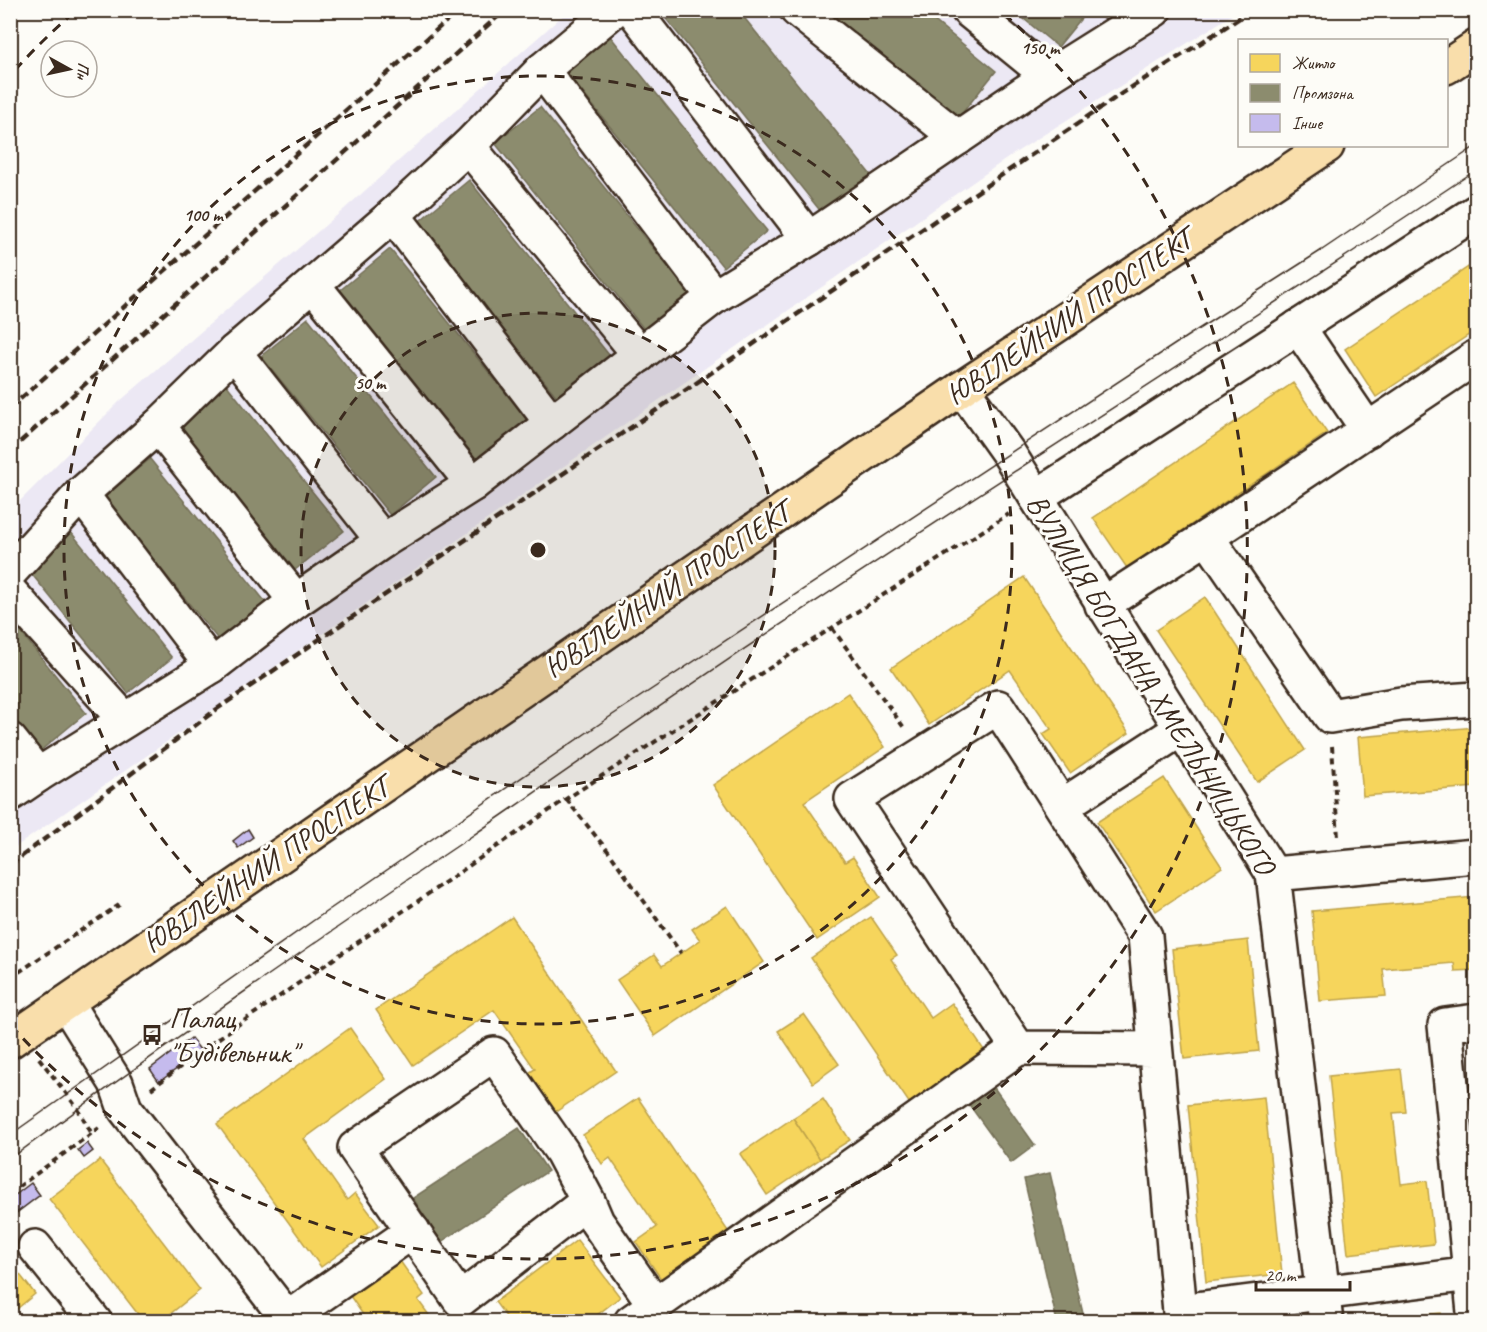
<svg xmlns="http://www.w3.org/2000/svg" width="1487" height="1332" font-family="Caveat,sans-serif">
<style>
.built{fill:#ece8f4}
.homes{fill:#f6d55c;stroke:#bea249;stroke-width:1.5}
.industry{fill:#8c8c6e;stroke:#746f56;stroke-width:1.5}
.building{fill:#c5bbed;stroke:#3b2a1e;stroke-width:1.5}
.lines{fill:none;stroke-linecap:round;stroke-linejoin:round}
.minor-casing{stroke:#3b2a1e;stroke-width:38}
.major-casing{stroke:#3b2a1e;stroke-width:38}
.path{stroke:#3b2a1e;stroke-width:4;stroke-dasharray:6 4.5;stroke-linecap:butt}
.minor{stroke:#fdfcf7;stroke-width:33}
.major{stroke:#f9deab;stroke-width:33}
.tram{stroke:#3b2a1e;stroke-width:1.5}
.rail{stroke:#3b2a1e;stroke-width:4.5;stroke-dasharray:9 4.5;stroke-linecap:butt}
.ring{fill:none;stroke:#3b2a1e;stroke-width:3;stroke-dasharray:10 8}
.labels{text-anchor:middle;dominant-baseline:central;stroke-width:6;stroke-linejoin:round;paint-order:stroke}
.street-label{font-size:30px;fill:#3b2a1e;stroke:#fdfcf7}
.poi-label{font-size:30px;fill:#3b2a1e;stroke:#fdfcf7;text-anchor:start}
.centre{fill:#3b2a1e;stroke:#fdfcf7;stroke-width:3}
.ring-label{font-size:18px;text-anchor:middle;font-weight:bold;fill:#3b2a1e;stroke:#fdfcf7;stroke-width:6;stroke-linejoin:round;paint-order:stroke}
</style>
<rect width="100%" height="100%" fill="#fdfcf7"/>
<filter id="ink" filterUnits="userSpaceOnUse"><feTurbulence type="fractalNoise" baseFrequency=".0167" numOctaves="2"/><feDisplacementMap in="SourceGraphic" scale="12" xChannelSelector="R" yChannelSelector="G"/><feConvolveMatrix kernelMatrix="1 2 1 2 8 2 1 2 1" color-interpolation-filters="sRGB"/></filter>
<g filter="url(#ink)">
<polygon class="built" points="568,11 1238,11 1015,153 11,850 11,510 120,401 342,211"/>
<g class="homes">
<polygon points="1476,262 1476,330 1376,397 1345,349"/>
<polygon points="1293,383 1327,433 1127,568 1093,518"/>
<polygon points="1024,577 1129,733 1070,773 1043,734 1051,729 1010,670 929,725 891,668"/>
<polygon points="1205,597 1305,750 1257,782 1156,630"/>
<polygon points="848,693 885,747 804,802 845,862 853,857 880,897 817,940 713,785"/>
<polygon points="1476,727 1476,787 1363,796 1358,737"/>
<polygon points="1164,778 1222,867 1156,911 1097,822"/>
<polygon points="1476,897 1476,970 1455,971 1454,963 1383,969 1386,996 1320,1001 1312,911"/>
<polygon points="727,906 764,962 655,1036 617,980 654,955 662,966 700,940 692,929"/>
<polygon points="512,917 616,1071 554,1113 527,1074 535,1069 494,1010 413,1065 376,1010"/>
<polygon points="871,917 897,955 891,959 931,1018 952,1003 990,1059 914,1110 811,958"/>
<polygon points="1248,940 1259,1051 1184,1059 1172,949"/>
<polygon points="804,1014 839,1064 813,1083 778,1031"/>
<polygon points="350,1028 386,1079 304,1139 347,1200 355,1193 379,1225 321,1267 217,1124"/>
<polygon points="1401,1069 1406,1112 1393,1113 1401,1184 1427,1181 1434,1244 1348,1254 1329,1076"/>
<polygon points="1264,1097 1282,1274 1206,1282 1188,1105"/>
<polygon points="638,1098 734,1240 666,1286 636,1242 657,1227 610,1158 602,1164 583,1135"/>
<polygon points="823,1099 850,1140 820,1159 793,1118"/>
<polygon points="793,1118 820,1159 767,1195 740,1154"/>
<polygon points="100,1160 200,1290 160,1322 144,1322 49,1199"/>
<polygon points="577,1240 620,1297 588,1322 510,1322 495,1302"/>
<polygon points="400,1261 424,1295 418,1300 434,1322 368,1322 350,1296"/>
<polygon points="10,1262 35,1294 12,1313 10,1311"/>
<polygon points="1441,1313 1442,1322 1371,1322 1371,1320"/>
</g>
<g class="industry">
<polygon points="659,10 738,10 874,179 826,218"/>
<polygon points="826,10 921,10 996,71 959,117"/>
<polygon points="1013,10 1088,10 1058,47"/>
<polygon points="610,36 767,231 723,267 566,72"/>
<polygon points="540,107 696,302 652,339 495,143"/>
<polygon points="469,180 613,360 561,402 417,223"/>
<polygon points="390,249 528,421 477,462 339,291"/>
<polygon points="308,318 436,477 390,515 261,356"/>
<polygon points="226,384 344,531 295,570 178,424"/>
<polygon points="150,459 272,610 225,648 103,497"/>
<polygon points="66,526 172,658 128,693 22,562"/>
<polygon points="10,619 86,713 40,751 10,714"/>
<polygon points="990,1082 1035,1145 1011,1163 965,1099"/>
<polygon points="519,1128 548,1171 441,1242 413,1198"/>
<polygon points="1050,1173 1085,1322 1057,1322 1024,1179"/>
</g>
<g class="building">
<polygon points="248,829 253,837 238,848 233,841"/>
<polygon points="191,1038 201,1051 159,1082 150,1069"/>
<polygon points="87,1143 93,1151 84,1158 78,1150"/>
<polygon points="31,1183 40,1195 11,1217 10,1199"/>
</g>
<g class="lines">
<defs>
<g id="minor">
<polyline points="633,10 809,239"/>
<polyline points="797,10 958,138"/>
<polyline points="968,10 1049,76"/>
<polyline points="542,70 714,297"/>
<polyline points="468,146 640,355"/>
<polyline points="393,215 552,423"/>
<polyline points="313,285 473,484"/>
<polyline points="1298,327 1368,430"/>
<polyline points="234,352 383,541"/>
<polyline points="962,388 1009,454 1273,874 1326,1322"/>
<polyline points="158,426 296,601"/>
<polyline points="81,494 212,666"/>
<polyline points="1036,497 1476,212"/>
<polyline points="1207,537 1330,716 1401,704 1476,699"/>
<polyline points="10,572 81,494 158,426 234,352 393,215 468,146 542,70 614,10"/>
<polyline points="10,592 125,720"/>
<polyline points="1102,605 1207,537 1476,357"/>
<polyline points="10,740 38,775"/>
<polyline points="10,794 38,775 212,666 296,601 383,541 473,484 714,297 809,239 1049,76 1154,10"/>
<polyline points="1062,806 1181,729"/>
<polyline points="1273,874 1476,856"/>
<polyline points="66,1003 116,1083 125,1109 290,1322"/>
<polyline points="1155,1049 1018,1048 852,799 998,707 1145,936 1181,1322"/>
<polyline points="588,1201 460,1300 355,1148 494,1054 562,1152 588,1201 597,1222 655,1305"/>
<polyline points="35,1247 95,1322"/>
<polyline points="1180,1311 1471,1274"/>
<polyline points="288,1318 413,1231"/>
<polyline points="631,1322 1018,1048"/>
<polyline points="1475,1322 1445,1025 1476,1021"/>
</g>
<g id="major">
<polyline points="1446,67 1476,47"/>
<polyline points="10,1041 962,388 1327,146"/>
</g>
</defs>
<use href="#minor" class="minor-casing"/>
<use href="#major" class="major-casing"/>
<g class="path">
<polyline points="832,628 905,729"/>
<polyline points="1332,746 1338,838"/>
<polyline points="566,799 611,855 681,953"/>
<polyline points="10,978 122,903"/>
<polyline points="39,1058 78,1109 92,1134"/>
<polyline points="151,1089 216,1040 566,799 1009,514"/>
<polyline points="10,1193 99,1128"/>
</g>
<use href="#minor" class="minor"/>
<use href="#major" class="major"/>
<g class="tram">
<polyline points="10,1135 317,918 611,716 1186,337 1322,250 1476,146"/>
<path d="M10,1159C160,1048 315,942 469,838C567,771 664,702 762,637C999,479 1240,328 1476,170"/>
</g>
<g class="rail">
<polyline points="10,408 459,10"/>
<polyline points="10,451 505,10"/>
<polyline points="10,865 217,709 1121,94 1252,10"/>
</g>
</g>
</g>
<circle cx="538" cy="550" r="237" fill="#3b2a1e" fill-opacity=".12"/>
<g class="ring">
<circle cx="538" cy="550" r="237"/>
<circle cx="538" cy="550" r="474"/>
<path d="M15 70A710 710 0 0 1 72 14M1004 14A710 710 0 1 1 15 1030"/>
</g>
<defs>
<symbol id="bus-bare" viewBox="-9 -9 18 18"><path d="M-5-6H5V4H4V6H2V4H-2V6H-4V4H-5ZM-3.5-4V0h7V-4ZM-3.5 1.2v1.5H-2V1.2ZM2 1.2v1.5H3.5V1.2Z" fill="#3b2a1e" stroke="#fdfcf7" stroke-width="2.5" paint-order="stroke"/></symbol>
</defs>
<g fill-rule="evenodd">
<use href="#bus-bare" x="137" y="1020" width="30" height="30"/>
</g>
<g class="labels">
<g class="street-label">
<text transform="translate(1069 317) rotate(-34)">ЮВІЛЕЙНИЙ ПРОСПЕКТ</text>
<text transform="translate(667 590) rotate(-34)">ЮВІЛЕЙНИЙ ПРОСПЕКТ</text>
<text transform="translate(1151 684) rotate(58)">ВУЛИЦЯ БОГДАНА ХМЕЛЬНИЦЬКОГО</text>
<text transform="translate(266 865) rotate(-34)">ЮВІЛЕЙНИЙ ПРОСПЕКТ</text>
</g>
<g class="poi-label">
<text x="169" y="1018">Палац<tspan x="169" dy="34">"Будівельник"</tspan></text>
</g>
</g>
<circle cx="538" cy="550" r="9" class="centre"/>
<g class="ring-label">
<text x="1040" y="54">150 m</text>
<text x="203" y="221">100 m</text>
<text x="370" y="389">50 m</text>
</g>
<rect width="1487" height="1332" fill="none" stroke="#fdfcf7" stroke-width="36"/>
<rect x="18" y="18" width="1451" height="1296" fill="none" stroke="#3b2a1e" stroke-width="2" filter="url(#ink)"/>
<rect x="1238" y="39" width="210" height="108" fill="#fdfcf7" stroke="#afa8a0" stroke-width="1.5"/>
<rect x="1250" y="54" width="30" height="18" fill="#f6d55c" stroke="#afa8a0" stroke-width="1.5"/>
<text x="1292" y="69" font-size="18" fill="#3b2a1e">Житло</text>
<rect x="1250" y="84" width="30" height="18" fill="#8c8c6e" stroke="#afa8a0" stroke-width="1.5"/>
<text x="1292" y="99" font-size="18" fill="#3b2a1e">Промзона</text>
<rect x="1250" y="114" width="30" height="18" fill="#c5bbed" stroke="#afa8a0" stroke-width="1.5"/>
<text x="1292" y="129" font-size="18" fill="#3b2a1e">Інше</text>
<g transform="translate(69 69) rotate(98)"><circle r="28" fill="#fdfcf7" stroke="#afa8a0" stroke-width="1.5"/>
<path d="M0-4.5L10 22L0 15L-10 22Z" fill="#3b2a1e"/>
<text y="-9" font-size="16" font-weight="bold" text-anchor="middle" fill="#3b2a1e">Пн</text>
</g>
<path d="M1256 1281v9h94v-9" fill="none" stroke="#3b2a1e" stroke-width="3"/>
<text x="1265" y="1281" font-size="18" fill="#3b2a1e" stroke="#fdfcf7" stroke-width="4.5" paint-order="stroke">20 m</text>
</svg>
